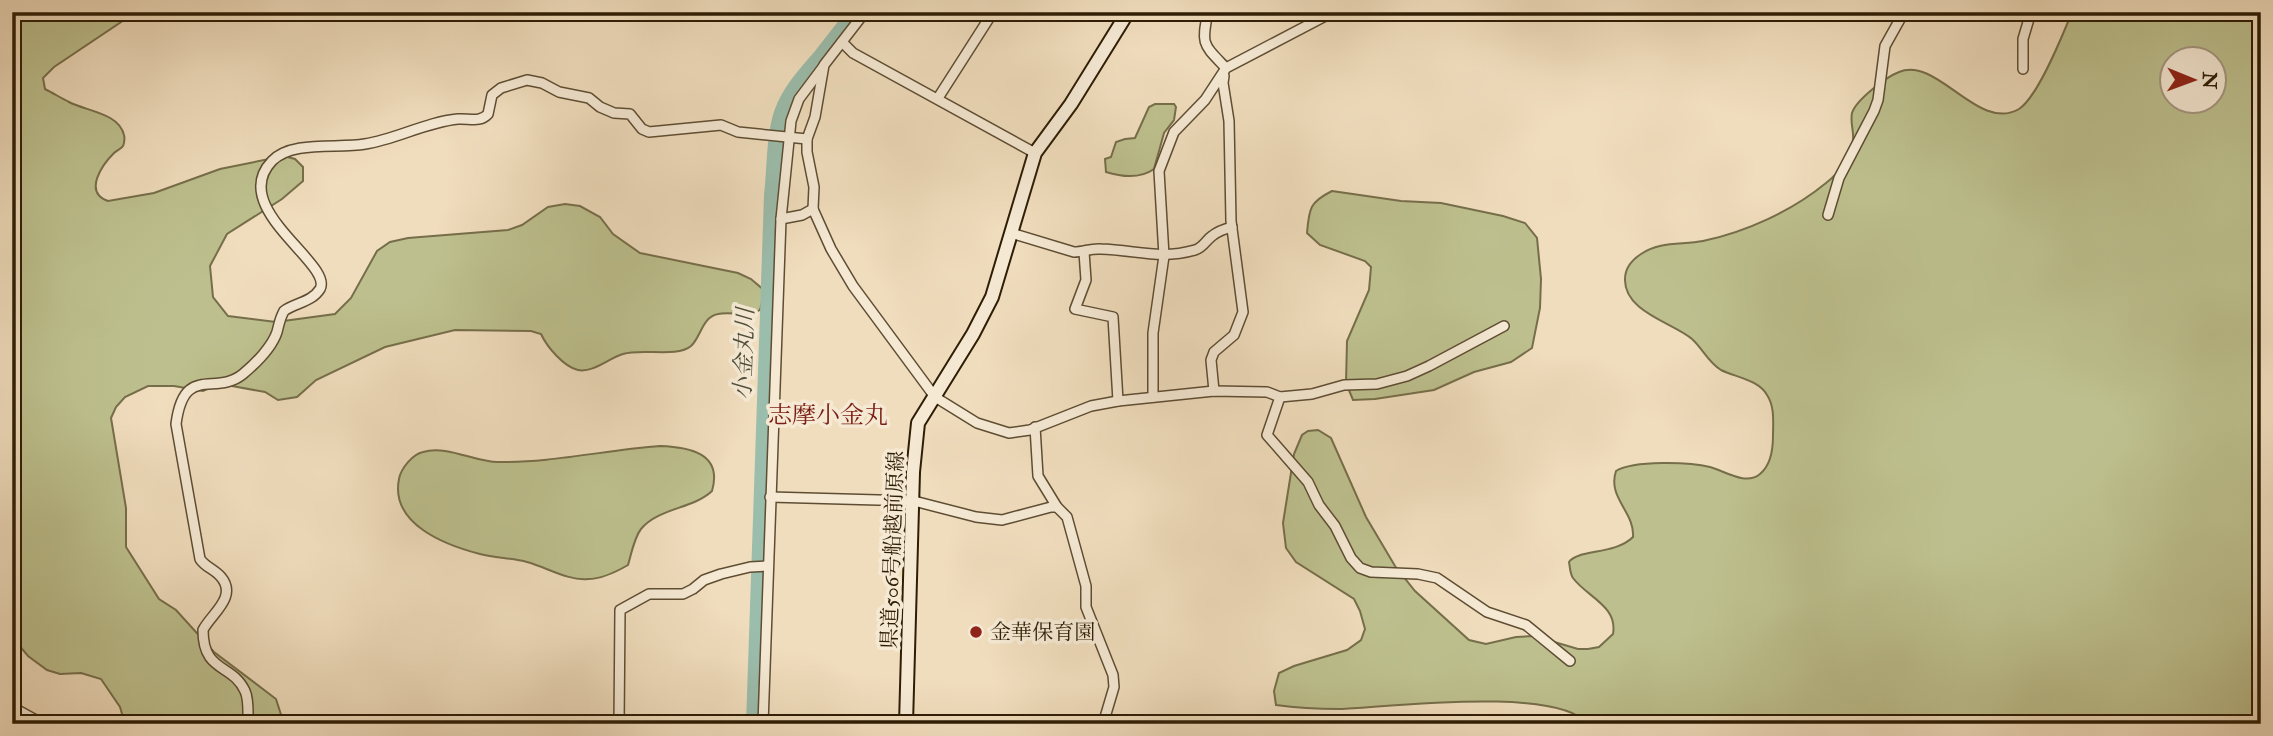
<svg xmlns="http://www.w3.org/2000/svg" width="2273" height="736" font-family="'IM FELL Double Pica','Noto Serif JP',serif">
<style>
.green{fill:#bdc08e;stroke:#766e4a;stroke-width:2;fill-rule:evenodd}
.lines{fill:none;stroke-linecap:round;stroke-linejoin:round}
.river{stroke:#9bbdac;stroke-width:16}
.minor-casing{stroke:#5e4d33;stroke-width:12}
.secondary-casing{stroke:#2e1d05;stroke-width:16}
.minor{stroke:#f5e9d4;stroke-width:9}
.secondary{stroke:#f5e9d4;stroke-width:12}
.poi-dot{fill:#8f2418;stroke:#f5e9d4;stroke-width:2.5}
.labels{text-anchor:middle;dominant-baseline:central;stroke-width:7;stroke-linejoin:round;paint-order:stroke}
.street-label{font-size:21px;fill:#2e1d05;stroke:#f5e9d4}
.poi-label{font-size:21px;fill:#2e1d05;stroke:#f5e9d4;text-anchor:start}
.water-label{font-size:23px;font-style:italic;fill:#4f4d37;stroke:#f5e9d4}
.quarter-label{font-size:24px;fill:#7a1f14;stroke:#f5e9d4}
</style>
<rect width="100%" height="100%" fill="#f0ddbd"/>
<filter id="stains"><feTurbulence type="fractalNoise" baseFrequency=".00286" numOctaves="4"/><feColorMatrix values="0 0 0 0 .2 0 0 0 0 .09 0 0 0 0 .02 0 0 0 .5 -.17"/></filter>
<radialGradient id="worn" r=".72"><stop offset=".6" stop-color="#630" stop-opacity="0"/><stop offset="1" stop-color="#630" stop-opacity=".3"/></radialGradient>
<g class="green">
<path d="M12,12H136L54,67L43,78L45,89C53,93 61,98 69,102C86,111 119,113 124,135C125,138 124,144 123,146C121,149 117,150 114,153C102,165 83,192 108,201L154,193L220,169L284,156L295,159L303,167V181L282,199L227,234L210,266L213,297L228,316L276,322L335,314L351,298L377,251L390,242L408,238L508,230L522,225L548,207L565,204L580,206L600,217L613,234L640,253L738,273L751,279L765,291L760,310C747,318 732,311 718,314C702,317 701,337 691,346C677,358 642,348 623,354C609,358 593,373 578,370C564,367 547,347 541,334L531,331L455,330L385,347L316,380L297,397L278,400L265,392L232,386H214L203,391L174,386H148L125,397L116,407L111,418L126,508V547L159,599L176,610L214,652L276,699L284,724H125L120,707L101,679L81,673L60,674L47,670L28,656L12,637Z"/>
<path d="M2072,12H2261V724H1588C1557,686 1389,707 1340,709C1319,709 1297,708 1276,705L1274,691L1279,673L1294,666L1347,650L1361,640L1365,629L1360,611L1354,599L1296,562L1286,548L1283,523L1294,454L1302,435L1308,431L1318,430L1331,438L1366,517L1395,566L1415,591L1469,640L1486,644L1516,637L1534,636L1578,649H1588L1599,647L1613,634C1618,606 1587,597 1573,578C1570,574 1570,567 1569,562C1578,549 1615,555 1633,537C1635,512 1607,498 1616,471C1634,460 1690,462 1710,467C1725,471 1746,486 1760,474C1771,465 1773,450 1773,436C1773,422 1775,407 1767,395C1759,380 1735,377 1721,370C1708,362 1703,349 1692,339C1674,323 1624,312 1625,279C1625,268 1632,260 1641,254C1659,241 1682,245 1703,241C1746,232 1792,211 1826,183C1839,173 1852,157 1853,140C1854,131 1850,122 1852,113C1856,100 1886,77 1899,72C1938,56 1978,133 2019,109C2038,97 2063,34 2072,12ZM2172,60H2214V102H2172Z"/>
<path d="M1155,104H1174L1176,107L1174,120L1164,133L1154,169C1140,179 1122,177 1106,172L1105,159L1111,157L1116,142L1125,139L1135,138L1149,107Z"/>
<path d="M1332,191L1401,201L1441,203L1503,216L1525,223L1537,238L1541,279L1540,308L1532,348L1511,362L1474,372L1434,390L1375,399L1353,400L1346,383L1347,341L1369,290L1371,267L1365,261L1320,245L1307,233C1309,208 1310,202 1332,191Z"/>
<path d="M660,446C689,447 723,453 712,491C693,509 658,508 641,529C634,538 631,555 628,565C616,572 602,579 588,579C568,581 546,567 527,562C512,558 495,558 480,554C445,545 390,524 399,479C401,468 413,454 423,452C446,445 473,461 496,462C551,463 606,450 660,446Z"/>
</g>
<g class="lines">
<path class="river" d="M754,724L772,195C775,170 774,136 782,113C790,90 807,73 822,55C834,40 844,26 857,12"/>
<defs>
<g id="minor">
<polyline points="865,12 824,65 815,117 807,139 807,152 814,187 813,209 831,249 853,286 935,397 977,423 1009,433 1030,430 1091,406 1118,401 1214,391 1267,392 1280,397 1312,394 1344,385 1377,384 1407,376 1429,366 1504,326"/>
<path d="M1208,12C1201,45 1203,44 1226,68"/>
<polyline points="842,42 853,53 1035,153"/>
<polyline points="2023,69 2023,39 2031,12"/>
<polyline points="938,98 993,12"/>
<polyline points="1828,215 1839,178 1874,111 1878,100 1885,46 1904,12"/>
<polyline points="781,219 791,121 799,99 823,67"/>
<path d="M1011,233L1074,252C1084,252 1091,248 1101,249C1136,250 1160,260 1195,250C1203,248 1206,240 1212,236C1218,231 1224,229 1232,227"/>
<polyline points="1084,252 1086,280 1075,309 1113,317 1118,401"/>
<polyline points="1214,391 1211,360 1214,352 1234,335 1243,312 1231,221 1229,121 1223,83 1224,76"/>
<polyline points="1153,397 1153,333 1164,256 1159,171 1174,132 1205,100 1226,68 1333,12"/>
<polyline points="1280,397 1267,435 1308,482 1319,505 1335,526 1351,558 1360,568 1371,572 1418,574 1437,578 1487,612 1526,625 1570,661"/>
<polyline points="1035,427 1038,476 1057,507 1067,517 1086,586 1086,607 1113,675 1114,687 1103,724"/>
<polyline points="770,497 914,501 976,517 1002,520 1051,507 1057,507"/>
<polyline points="12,707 43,724"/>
<path d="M248,724C248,714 249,699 245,691C232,663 203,673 203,630C211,614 238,597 221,577C214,569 205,567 200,559L176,424C184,363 215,397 243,374C255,364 272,347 277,332C279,324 280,318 284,311C295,303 312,302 320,289C334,264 227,208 272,161C292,140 338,149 365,144C397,139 426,122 458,119C469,118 480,123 488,114L492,95L501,88L527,80L542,83L559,92L589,98L600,107L614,113L630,114L642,129L649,132L721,125L738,132L807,139"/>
<polyline points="619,724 620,610 649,594 683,594 693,589 704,580 721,574 750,567 767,566"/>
<polyline points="763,724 781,219 802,215 813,209"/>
</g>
<polyline id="secondary" points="906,724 913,472 918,423 973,334 992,297 1035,153 1071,104 1128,12"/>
</defs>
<use href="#minor" class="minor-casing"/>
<use href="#secondary" class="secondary-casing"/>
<use href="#minor" class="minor"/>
<use href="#secondary" class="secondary"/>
</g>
<circle class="poi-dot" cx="976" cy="632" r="7"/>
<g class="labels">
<g class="street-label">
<text transform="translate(893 550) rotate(-88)">県道506号船越前原線</text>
</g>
<g class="poi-label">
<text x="990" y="632">金華保育園</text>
</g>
<g class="water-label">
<text transform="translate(744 354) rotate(-88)">小金丸川</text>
</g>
<g class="quarter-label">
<text x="828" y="415">志摩小金丸</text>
</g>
</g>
<rect width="2273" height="736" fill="none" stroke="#f0ddbd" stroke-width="42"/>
<rect x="14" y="14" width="2245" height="708" fill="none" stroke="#2e1d05" stroke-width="3.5"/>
<rect x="21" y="21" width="2231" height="694" fill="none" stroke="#2e1d05" stroke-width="2"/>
<g transform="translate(2193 80) rotate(91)"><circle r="33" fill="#f5e9d4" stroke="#a59781" stroke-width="2"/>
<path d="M0-5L12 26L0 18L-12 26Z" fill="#8f2418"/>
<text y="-10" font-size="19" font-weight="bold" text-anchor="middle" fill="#2e1d05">N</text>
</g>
<rect width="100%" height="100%" filter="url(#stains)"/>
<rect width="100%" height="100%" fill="url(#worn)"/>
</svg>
